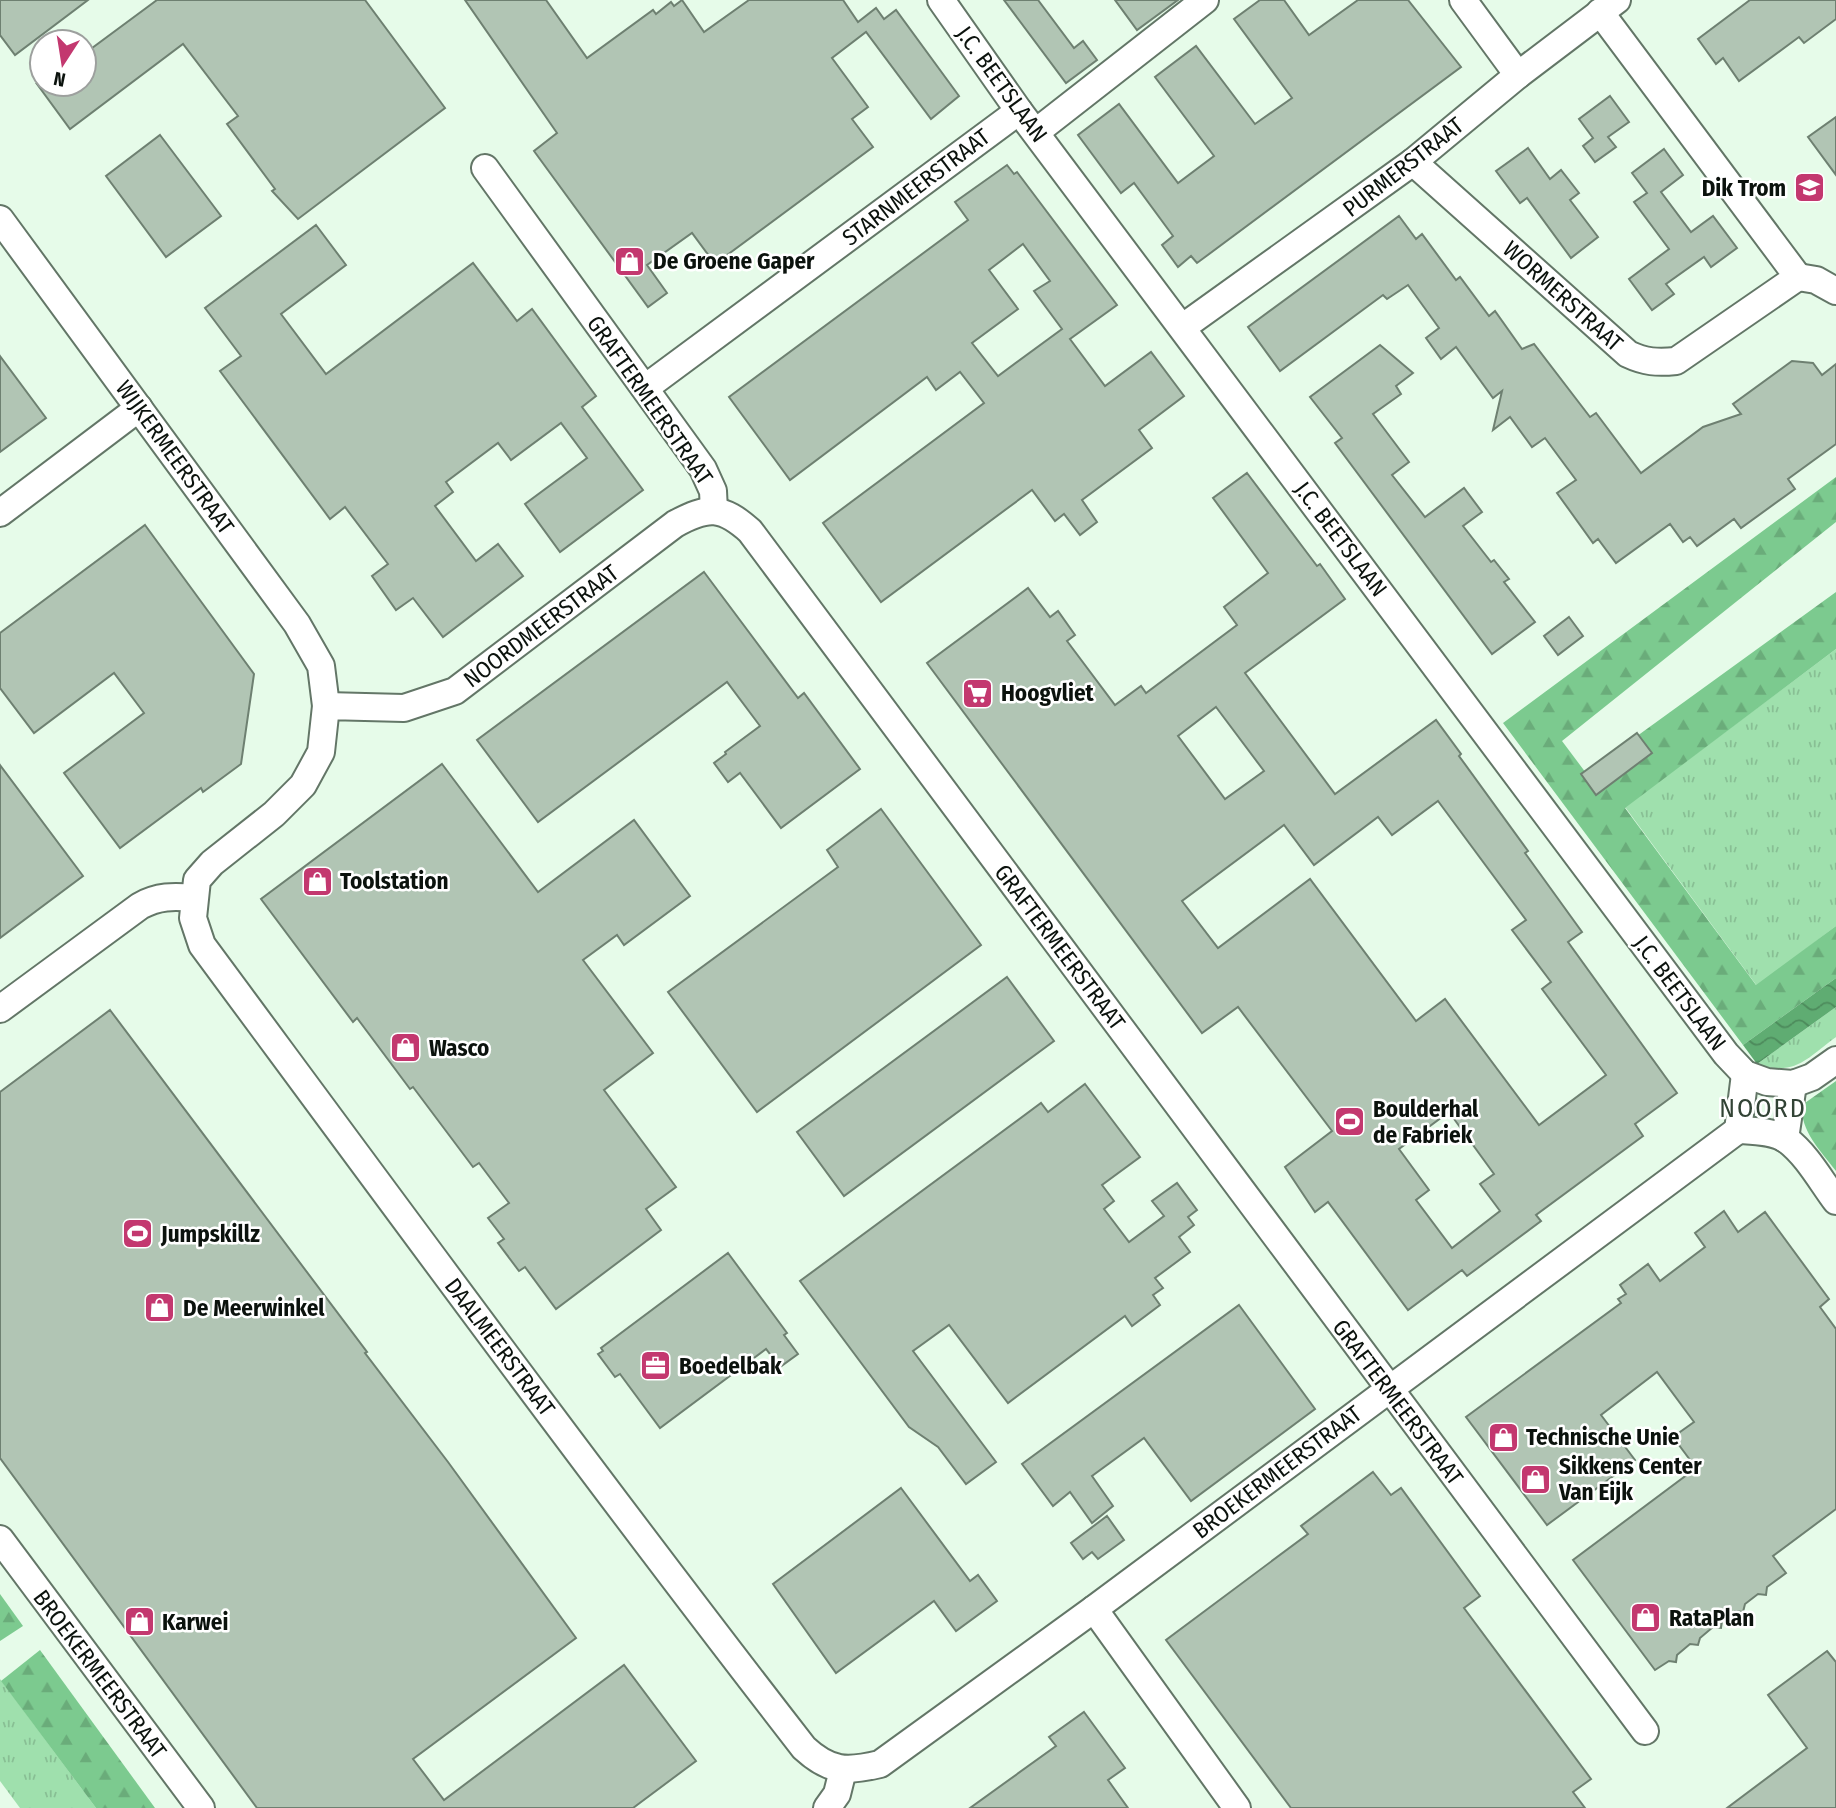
<svg xmlns="http://www.w3.org/2000/svg" width="1836" height="1808" font-family="'Fira Sans Condensed',sans-serif">
<style>
.grass{fill:url(#grass-tufts)}
.forest{fill:url(#forest-firs)}
.water{fill:url(#water-waves)}
.building{fill:#b1c5b4;stroke:#6e8071;stroke-width:2;fill-rule:evenodd}
.lines{fill:none;stroke-linecap:round;stroke-linejoin:round}
.minor-casing{stroke:#637667;stroke-width:30}
.minor{stroke:#fff;stroke-width:26}
.labels{text-anchor:middle;dominant-baseline:central;stroke-width:5;stroke-linejoin:round;paint-order:stroke}
.street-label{font-size:23px;fill:#0b120d;stroke:#fff}
.poi-label{font-size:23px;font-weight:bold;fill:#0b120d;stroke:#fff;text-anchor:start}
.quarter-label{font-size:26px;letter-spacing:2px;fill:#324335;stroke:#fff}
</style>
<defs>
<pattern id="grass-tufts" width="24" height="20" patternUnits="userSpaceOnUse" patternTransform="scale(1.75)"><rect width="24" height="20" fill="#9fe0ad"/><path d="M3 7l-1-3M5 7V3M7 7l1-3M15 17l-1-3M17 17v-4M19 17l1-3" fill="none" stroke="#88bf94"/></pattern>
<pattern id="forest-firs" width="22" height="20" patternUnits="userSpaceOnUse" patternTransform="scale(1.75)"><rect width="22" height="20" fill="#7cca8f"/><path d="M5 1l3.5 6h-7zM16 11l3.5 6h-7z" fill="#6aac7a"/></pattern>
<pattern id="water-waves" width="16" height="10" patternUnits="userSpaceOnUse" patternTransform="scale(1.75)"><rect width="16" height="10" fill="#5fac72"/><path d="M0 5q4-4 8 0t8 0" fill="none" stroke="#4d8b5c"/></pattern>
</defs>
<rect width="100%" height="100%" fill="#e6fbe9"/>
<g class="grass">
<polygon points="1836,649 1836,926 1757,986 1625,807"/>
<path d="M1836,1007V1037C1807,1058 1795,1077 1757,1064Z"/>
<polygon points="0,1679 96,1808 20,1808 0,1781"/>
</g>
<g class="forest">
<polygon points="1836,477 1836,522 1562,741 1586,773 1836,592 1836,649 1625,808 1756,985 1836,926 1836,978 1743,1045 1503,723"/>
<path d="M1836,1081V1171C1821,1151 1800,1131 1802,1105Z"/>
<polygon points="0,1594 23,1626 0,1641"/>
<polygon points="40,1650 155,1808 96,1808 1,1681"/>
</g>
<polygon class="water" points="1836,978 1836,1007 1757,1064 1743,1045"/>
<g class="building">
<polygon points="0,0 88,0 15,55 0,35"/>
<polygon points="157,0 365,0 445,108 298,219 272,191 275,189 227,124 238,116 183,44 70,129 37,84 84,84 84,54"/>
<polygon points="465,0 546,0 587,58 653,10 656,14 671,2 674,6 682,0 704,32 749,0 843,0 858,22 876,8 884,19 896,10 959,96 931,119 866,32 832,58 868,107 852,119 873,147 715,264 692,233 647,265 667,293 648,307 534,151 557,133"/>
<polygon points="1004,0 1038,0 1074,48 1083,41 1097,60 1066,83"/>
<polygon points="1115,0 1178,0 1137,30"/>
<polygon points="1260,0 1284,0 1309,35 1358,0 1408,0 1461,67 1197,263 1191,256 1178,267 1162,245 1173,236 1134,183 1121,193 1078,135 1119,104 1178,183 1214,156 1155,77 1196,46 1255,124 1292,98 1234,19"/>
<polygon points="1750,0 1836,0 1836,19 1804,43 1799,37 1739,81 1723,58 1716,64 1698,39"/>
<polygon points="1610,96 1629,122 1608,137 1616,147 1595,162 1583,146 1593,138 1579,119"/>
<polygon points="1836,117 1836,175 1808,137"/>
<polygon points="160,135 221,216 166,257 106,176"/>
<polygon points="1528,148 1550,179 1561,170 1579,193 1570,200 1598,237 1571,258 1527,198 1520,203 1496,171"/>
<polygon points="1664,149 1683,175 1661,192 1691,232 1713,216 1737,248 1711,267 1704,257 1666,284 1674,294 1652,310 1629,279 1669,249 1634,202 1647,193 1632,173"/>
<path d="M1007,165L1014,174L1017,172L1117,305L1070,339L1105,386L1151,352L1184,396L1139,430L1152,448L1082,500L1097,522L1080,535L1064,514L1055,521L1032,490L881,602L823,523L984,403L960,372L936,390L927,377L790,480L729,397L968,220L955,202ZM1023,244L1050,281L1034,291L1062,329L998,376L972,343L1018,309L989,270Z"/>
<polygon points="1399,216 1416,239 1422,234 1456,280 1460,277 1489,316 1495,311 1522,349 1534,344 1590,417 1596,413 1641,473 1703,427 1741,414 1733,404 1792,361 1813,363 1822,375 1836,364 1836,444 1788,479 1795,489 1741,528 1734,519 1697,546 1690,537 1683,542 1670,524 1616,563 1598,539 1593,543 1557,493 1576,480 1545,438 1532,447 1510,417 1493,430 1502,391 1493,398 1456,347 1441,359 1426,338 1439,328 1408,285 1387,299 1383,295 1280,371 1248,327"/>
<polygon points="316,225 346,265 281,314 326,374 473,263 517,321 532,309 596,396 582,407 643,490 560,552 525,504 587,458 561,423 511,460 498,443 446,482 453,492 435,506 476,561 498,544 523,576 443,637 413,598 396,610 372,576 388,564 345,507 330,519 220,371 241,356 205,308"/>
<polygon points="1380,345 1413,373 1396,386 1401,394 1373,414 1409,462 1392,475 1425,517 1464,488 1482,512 1463,526 1491,562 1494,560 1509,579 1504,582 1535,622 1492,654 1335,443 1342,438 1310,397"/>
<polygon points="0,356 46,418 0,452"/>
<path d="M1247,473L1317,566L1320,564L1345,599L1245,673L1335,794L1436,720L1461,754L1459,756L1528,851L1525,853L1582,932L1568,942L1677,1093L1635,1124L1643,1136L1536,1215L1541,1221L1467,1276L1462,1270L1408,1310L1328,1202L1315,1212L1285,1167L1332,1131L1238,1007L1202,1033L927,663L1028,588L1050,617L1058,611L1075,635L1067,641L1115,705L1141,686L1146,693L1237,625L1224,607L1268,573L1213,498ZM1216,707L1264,771L1225,799L1178,736ZM1438,801L1526,920L1512,930L1551,982L1542,989L1606,1075L1539,1125L1445,999L1416,1021L1310,879L1218,948L1182,901L1284,825L1314,865L1378,817L1392,835ZM1449,1112L1494,1174L1480,1184L1500,1211L1452,1248L1416,1200L1429,1190L1399,1149Z"/>
<polygon points="145,525 254,674 241,764 203,792 201,788 120,848 64,773 144,713 114,673 34,733 0,688 0,633"/>
<polygon points="704,572 798,698 804,693 860,769 781,828 740,773 728,782 714,763 726,754 725,752 760,726 727,682 538,822 477,740"/>
<polygon points="1569,617 1583,636 1558,655 1544,636"/>
<polygon points="1637,733 1652,753 1596,795 1581,774"/>
<polygon points="442,764 538,892 634,820 690,896 624,945 617,935 583,960 653,1053 604,1090 676,1187 646,1209 661,1230 556,1309 525,1267 519,1271 498,1243 504,1239 488,1218 509,1203 479,1163 473,1167 413,1087 410,1089 357,1018 353,1022 261,899"/>
<polygon points="0,765 83,876 0,938"/>
<polygon points="881,809 981,945 757,1112 668,992 838,867 827,850"/>
<polygon points="1007,977 1054,1041 844,1196 797,1132"/>
<polygon points="110,1010 367,1352 365,1353 448,1462 576,1638 413,1759 444,1800 624,1665 696,1761 633,1808 257,1808 0,1458 0,1092"/>
<polygon points="1085,1084 1140,1157 1102,1185 1114,1201 1104,1209 1129,1242 1164,1216 1152,1201 1177,1183 1197,1210 1188,1217 1194,1225 1179,1237 1190,1252 1155,1278 1163,1288 1153,1295 1160,1305 1132,1326 1125,1316 1008,1403 949,1325 913,1351 996,1462 966,1484 938,1447 909,1427 800,1281 1041,1103 1048,1112"/>
<polygon points="1724,1211 1738,1232 1765,1212 1829,1299 1820,1307 1836,1329 1836,1509 1773,1556 1786,1573 1767,1587 1766,1595 1758,1594 1745,1604 1743,1612 1735,1611 1722,1621 1721,1628 1713,1627 1700,1638 1698,1645 1690,1644 1677,1655 1676,1662 1669,1661 1655,1670 1573,1560 1696,1468 1673,1437 1694,1422 1657,1372 1601,1415 1635,1460 1547,1525 1466,1417 1621,1303 1618,1299 1626,1294 1620,1285 1648,1264 1660,1281 1705,1247 1695,1233"/>
<polygon points="728,1253 787,1333 784,1335 798,1354 780,1367 766,1349 660,1428 620,1374 615,1377 598,1354 603,1351 601,1348"/>
<polygon points="1239,1305 1315,1409 1191,1501 1144,1438 1092,1476 1113,1506 1092,1523 1070,1492 1053,1506 1022,1464"/>
<polygon points="1373,1472 1391,1495 1401,1488 1480,1596 1464,1608 1591,1779 1573,1792 1585,1808 1291,1808 1166,1640 1308,1534 1301,1526"/>
<polygon points="901,1488 970,1581 978,1575 997,1601 956,1631 934,1601 836,1673 773,1584"/>
<polygon points="1107,1516 1124,1540 1098,1559 1092,1552 1083,1559 1071,1543"/>
<polygon points="1827,1651 1836,1662 1836,1808 1727,1808 1807,1748 1768,1695"/>
<polygon points="1084,1712 1125,1768 1108,1780 1128,1808 970,1808 1056,1746 1049,1737"/>
</g>
<g class="lines">
<defs>
<g id="minor">
<polyline points="941,0 1019,111 1726,1054 1745,1074 1767,1082 1793,1084 1812,1077 1836,1060"/>
<polyline points="1463,0 1518,75"/>
<polyline points="1036,132 1205,0"/>
<path d="M1413,162L1628,354C1645,362 1657,363 1676,361L1798,277L1600,12"/>
<polyline points="485,168 703,469 713,491 714,511"/>
<polyline points="0,219 297,624 321,666 326,706"/>
<polyline points="1798,277 1816,280 1836,291"/>
<polyline points="1183,327 1413,162 1518,75 1617,0"/>
<polyline points="645,388 1019,111"/>
<polyline points="0,513 139,408"/>
<path d="M0,1009L140,906C158,896 173,896 194,898"/>
<path d="M1738,1130C1753,1131 1774,1131 1787,1140C1807,1155 1821,1181 1836,1201"/>
<polyline points="1738,1130 1745,1074"/>
<polyline points="1785,1139 1793,1084"/>
<polyline points="0,1539 201,1808"/>
<polyline points="1094,1609 1237,1808"/>
<path d="M1645,1731L750,531C722,506 708,506 675,524L455,691L404,708L326,706L321,752L303,785L274,814L212,863L197,880L193,918L202,945C401,1214 599,1484 804,1748C830,1772 847,1772 880,1764L1094,1609L1738,1130"/>
<polyline points="827,1808 837,1794 843,1770"/>
</g>
</defs>
<use href="#minor" class="minor-casing"/>
<use href="#minor" class="minor"/>
</g>
<defs>
<symbol id="school-square" viewBox="-11 -11 22 22"><rect x="-9" y="-9" width="18" height="18" rx="4" fill="#c3386f" stroke="#fff"/><path d="M0-5L7-2L0 1L-7-2ZM-4 1L0 2.5L4 1V4Q0 6-4 4Z" fill="#fff"/></symbol>
<symbol id="shop-square" viewBox="-11 -11 22 22"><rect x="-9" y="-9" width="18" height="18" rx="4" fill="#c3386f" stroke="#fff"/><path d="M-5-2.5h2.3a2.7 3.5 0 0 1 5.4 0H5L5.5 6h-11ZM-1.5-2.5h3a1.5 2.3 0 0 0-3 0Z" fill="#fff"/></symbol>
<symbol id="supermarket-square" viewBox="-11 -11 22 22"><rect x="-9" y="-9" width="18" height="18" rx="4" fill="#c3386f" stroke="#fff"/><path d="M-6-5.5h2.5l.6 2H6L4.5 2H-2.5L-4.4-4H-6ZM-1.5 3.2a1.3 1.3 0 1 0 .1 0ZM3 3.2a1.3 1.3 0 1 0 .1 0Z" fill="#fff"/></symbol>
<symbol id="stadium-square" viewBox="-11 -11 22 22"><rect x="-9" y="-9" width="18" height="18" rx="4" fill="#c3386f" stroke="#fff"/><path d="M0-5a6.5 5 0 1 0 0 10a6.5 5 0 1 0 0-10ZM-3.5-1.8h7v3.6h-7Z" fill="#fff"/></symbol>
<symbol id="office-square" viewBox="-11 -11 22 22"><rect x="-9" y="-9" width="18" height="18" rx="4" fill="#c3386f" stroke="#fff"/><path d="M-6-3h4V-5.5h4V-3h4V5H-6ZM-1-4.5V-3h2v-1.5ZM-6 0V1H6V0Z" fill="#fff"/></symbol>
</defs>
<g fill-rule="evenodd">
<use href="#school-square" x="1792" y="170" width="35" height="35"/>
<use href="#shop-square" x="612" y="244" width="35" height="35"/>
<use href="#supermarket-square" x="960" y="676" width="35" height="35"/>
<use href="#shop-square" x="300" y="864" width="35" height="35"/>
<use href="#shop-square" x="388" y="1030" width="35" height="35"/>
<use href="#stadium-square" x="1332" y="1104" width="35" height="35"/>
<use href="#stadium-square" x="120" y="1216" width="35" height="35"/>
<use href="#shop-square" x="142" y="1290" width="35" height="35"/>
<use href="#office-square" x="638" y="1348" width="35" height="35"/>
<use href="#shop-square" x="1486" y="1420" width="35" height="35"/>
<use href="#shop-square" x="1518" y="1462" width="35" height="35"/>
<use href="#shop-square" x="1628" y="1600" width="35" height="35"/>
<use href="#shop-square" x="122" y="1604" width="35" height="35"/>
</g>
<g class="labels">
<g class="street-label">
<text transform="translate(1002 84) rotate(54)">J.C. BEETSLAAN</text>
<text transform="translate(1403 167) rotate(-38)">PURMERSTRAAT</text>
<text transform="translate(916 187) rotate(-37)">STARNMEERSTRAAT</text>
<text transform="translate(1563 296) rotate(42)">WORMERSTRAAT</text>
<text transform="translate(650 400) rotate(55)">GRAFTERMEERSTRAAT</text>
<text transform="translate(175 457) rotate(54)">WIJKERMEERSTRAAT</text>
<text transform="translate(1341 539) rotate(53)">J.C. BEETSLAAN</text>
<text transform="translate(541 626) rotate(-37)">NOORDMEERSTRAAT</text>
<text transform="translate(1060 947) rotate(53)">GRAFTERMEERSTRAAT</text>
<text transform="translate(1680 993) rotate(53)">J.C. BEETSLAAN</text>
<text transform="translate(500 1347) rotate(53)">DAALMEERSTRAAT</text>
<text transform="translate(1398 1402) rotate(53)">GRAFTERMEERSTRAAT</text>
<text transform="translate(1277 1472) rotate(-37)">BROEKERMEERSTRAAT</text>
<text transform="translate(100 1674) rotate(53)">BROEKERMEERSTRAAT</text>
</g>
<g class="poi-label">
<text x="1786" y="188" text-anchor="end">Dik Trom</text>
<text x="653" y="261">De Groene Gaper</text>
<text x="1001" y="693">Hoogvliet</text>
<text x="340" y="881">Toolstation</text>
<text x="429" y="1048">Wasco</text>
<text x="1373" y="1109">Boulderhal<tspan x="1373" dy="26">de Fabriek</tspan></text>
<text x="161" y="1234">Jumpskillz</text>
<text x="183" y="1308">De Meerwinkel</text>
<text x="679" y="1366">Boedelbak</text>
<text x="1526" y="1437">Technische Unie</text>
<text x="1559" y="1466">Sikkens Center<tspan x="1559" dy="26">Van Eijk</tspan></text>
<text x="1669" y="1618">RataPlan</text>
<text x="162" y="1622">Karwei</text>
</g>
<g class="quarter-label">
<text x="1763" y="1108">NOORD</text>
</g>
</g>
<g transform="translate(63 63) rotate(192)"><circle r="33" fill="#ffffff" stroke="#9da09e" stroke-width="2"/>
<path d="M0-5L12 26L0 18L-12 26Z" fill="#c3386f"/>
<text y="-10" font-size="19" font-weight="bold" text-anchor="middle" fill="#0b120d">N</text>
</g>
</svg>
